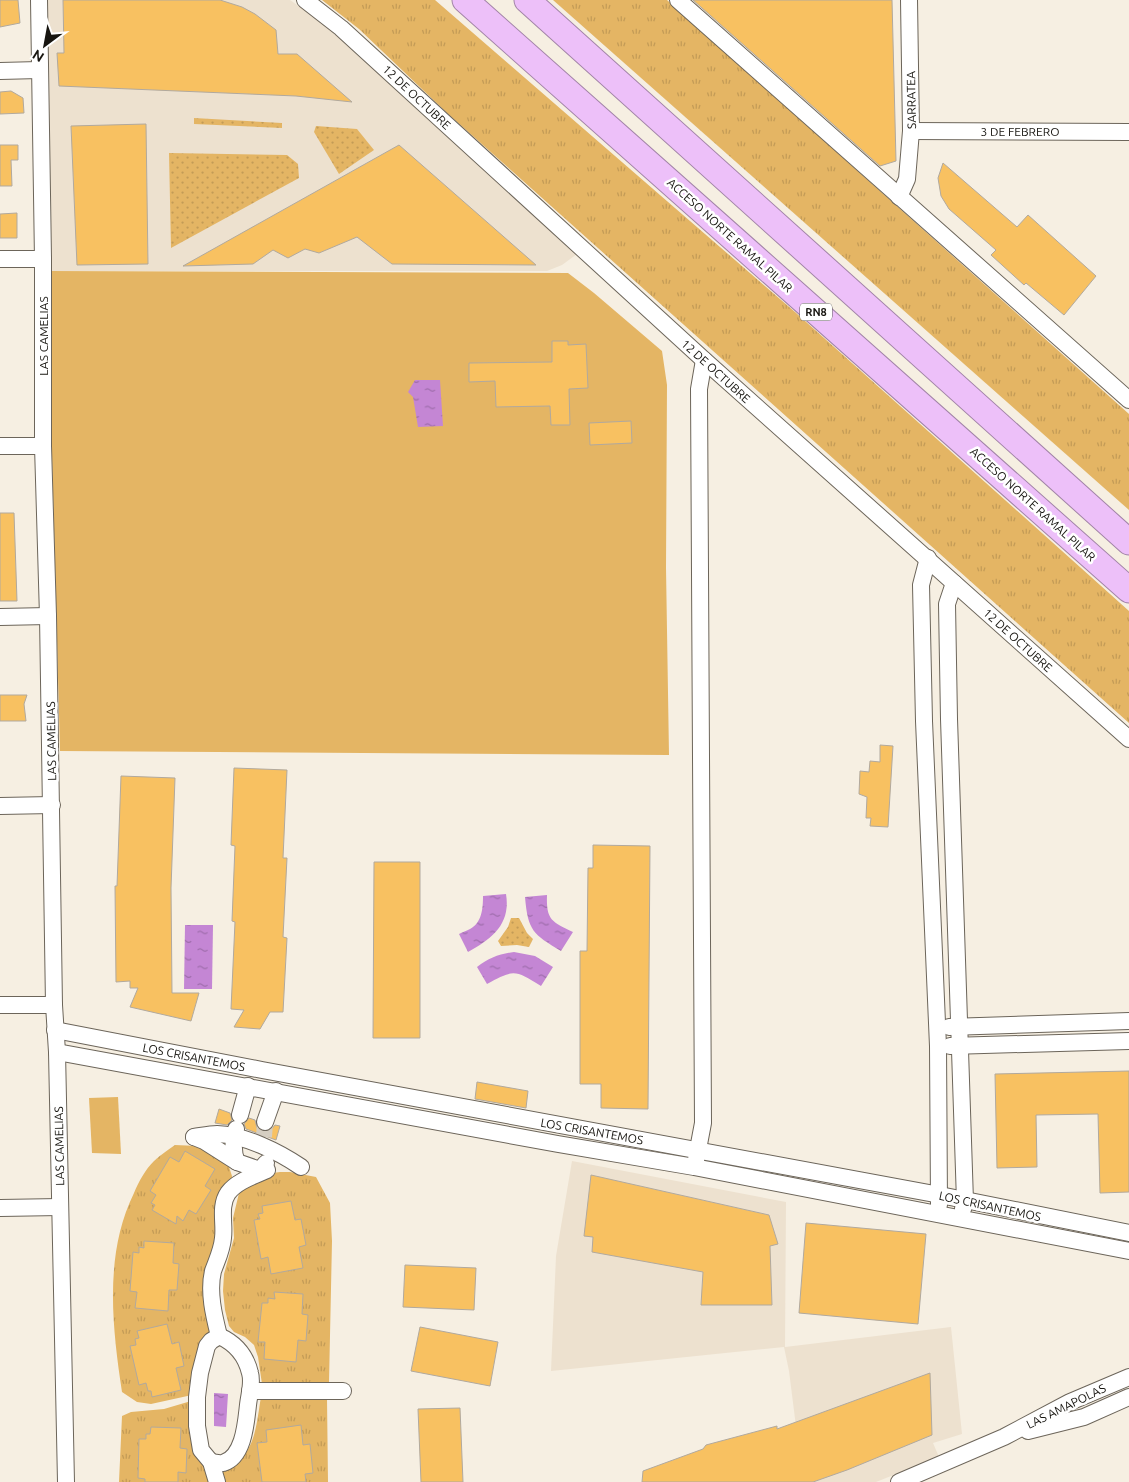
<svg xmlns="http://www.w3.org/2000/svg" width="1129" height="1482" font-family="Ubuntu,sans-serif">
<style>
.built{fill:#ede1cf}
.grass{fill:url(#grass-tufts)}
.park{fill:url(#park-dots)}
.pitch{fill:#e4b564}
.water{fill:url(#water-ripples)}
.building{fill:#f8c161;stroke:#b1a99e}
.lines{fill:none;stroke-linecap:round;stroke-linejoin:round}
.minor-tunnel{stroke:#d5cec2;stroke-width:16;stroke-dasharray:16 8;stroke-linecap:butt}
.minor-casing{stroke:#6c655a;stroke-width:18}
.highway-casing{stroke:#a284a7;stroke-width:27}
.minor{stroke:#fff;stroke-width:16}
.highway{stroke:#edc0f9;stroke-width:25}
.labels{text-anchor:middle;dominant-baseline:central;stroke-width:5;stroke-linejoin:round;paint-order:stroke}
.shield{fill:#fff;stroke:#5d5b58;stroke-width:1}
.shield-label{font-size:11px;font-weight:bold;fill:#171510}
.street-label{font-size:12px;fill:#171510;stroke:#fff}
</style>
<defs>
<pattern id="grass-tufts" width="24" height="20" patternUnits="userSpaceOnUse" patternTransform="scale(1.25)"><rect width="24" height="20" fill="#e4b564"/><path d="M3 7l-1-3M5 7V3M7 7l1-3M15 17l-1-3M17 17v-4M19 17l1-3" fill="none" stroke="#c39b56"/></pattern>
<pattern id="park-dots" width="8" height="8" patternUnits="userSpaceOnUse" patternTransform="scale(1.25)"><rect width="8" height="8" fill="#e4b564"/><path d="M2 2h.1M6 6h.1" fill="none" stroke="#c39b56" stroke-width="1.8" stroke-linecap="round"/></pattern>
<pattern id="water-ripples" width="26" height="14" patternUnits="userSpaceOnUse" patternTransform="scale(1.25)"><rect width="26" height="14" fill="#c486d4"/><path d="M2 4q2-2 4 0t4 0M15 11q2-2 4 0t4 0" fill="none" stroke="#9e6cab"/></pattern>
</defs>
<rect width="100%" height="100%" fill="#f6efe2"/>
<g class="built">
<polygon points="43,0 290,0 336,32 577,254 562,265 547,271 47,271"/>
<polygon points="572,1161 786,1202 785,1347 951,1327 962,1434 933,1443 939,1457 876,1482 803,1482 789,1371 784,1347 551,1371 556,1256"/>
</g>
<g class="grass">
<polygon points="322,0 435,0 795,312 1129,611 1129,723 447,113 359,29"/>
<polygon points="553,0 667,0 1129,414 1129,510"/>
<path d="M175,1145L198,1146L218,1156L229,1167L232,1176L231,1187L216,1264L217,1318L190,1384L192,1395L151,1404L137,1402L122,1392C112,1326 104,1254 134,1193C139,1181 145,1170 154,1161C160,1155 168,1150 175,1145Z"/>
<polygon points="280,1172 290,1172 316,1177 330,1203 332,1241 329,1383 262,1384 258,1357 254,1345 245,1337 234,1332 229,1326 225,1310 223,1291 224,1274 234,1238 233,1218 239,1193 265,1174"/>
<path d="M261,1397L327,1398L328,1482H221L217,1472C226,1466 236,1460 244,1454C256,1443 258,1413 261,1397Z"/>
<polygon points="191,1401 212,1482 119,1482 122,1416 131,1412 164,1409"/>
</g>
<g class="park">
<polygon points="194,118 282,123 282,128 194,124"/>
<polygon points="316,126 357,129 374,150 339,174 314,132"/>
<polygon points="169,153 287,155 298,164 299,178 171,248"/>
<polygon points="511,918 519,918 527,933 533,939 529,947 517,945 501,946 498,941 508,927"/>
</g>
<g class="pitch">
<polygon points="47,271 568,273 594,293 662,351 667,385 666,568 669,755 60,751"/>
<polygon points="118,1097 121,1154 92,1153 89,1098"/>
</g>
<g class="water">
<polygon points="415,380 440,380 443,426 418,427 413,397 408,392"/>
<path d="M506,894C511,924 492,939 468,952L459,934C462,932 467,931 470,929C482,923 483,908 483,896Z"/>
<path d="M547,895C546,920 552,922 573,932L561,951C533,934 528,931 525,897Z"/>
<polygon points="185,925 213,925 212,989 184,989"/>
<path d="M514,952L535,956L553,967L541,986C515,970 514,969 487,984L477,967C489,958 499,954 514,952Z"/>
<polygon points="214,1393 228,1394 226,1427 214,1426"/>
</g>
<g class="building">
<polygon points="0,0 18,0 20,23 0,27"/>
<polygon points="63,0 220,0 242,7 255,14 276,30 278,54 297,54 352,102 296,96 59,86 57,53 64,53"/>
<polygon points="693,0 892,0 896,161 880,166"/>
<polygon points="11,91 23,98 24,113 0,114 0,92"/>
<polygon points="146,124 148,264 77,265 71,126"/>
<polygon points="0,145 18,145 18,160 11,160 12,186 0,186"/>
<polygon points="399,145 536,265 392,264 357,237 319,253 305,249 288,258 273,250 253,264 183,266"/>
<polygon points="943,163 1017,227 1028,215 1096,276 1064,315 1026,283 1024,285 991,255 996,250 949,209 941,196 938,178"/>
<polygon points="17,213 17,238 0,238 0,214"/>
<polygon points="552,341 568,341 568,345 586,344 588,388 569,389 570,425 551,425 550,406 496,407 495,381 469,382 469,363 552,362"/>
<polygon points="631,421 632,443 590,445 589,423"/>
<polygon points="0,513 14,513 17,601 0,601"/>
<polygon points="0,695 27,695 24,704 26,721 0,721"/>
<polygon points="880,745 893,746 888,827 870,826 871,818 866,818 867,797 859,794 860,771 869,772 870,761 880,762"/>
<polygon points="234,768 287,770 283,858 287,858 283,937 287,938 283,1012 270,1012 260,1029 234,1027 244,1010 231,1009 235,922 232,921 235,846 231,845"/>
<polygon points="121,776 175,778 171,888 172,993 199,993 191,1021 130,1007 138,988 130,988 130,981 116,982 115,886 117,886"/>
<polygon points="593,845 650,846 648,1109 601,1108 601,1084 580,1084 580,951 587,951 588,868 593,868"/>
<polygon points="374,862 420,862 420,1038 373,1038"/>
<polygon points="1129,1071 1129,1192 1100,1193 1098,1114 1036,1115 1037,1167 997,1168 995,1074"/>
<polygon points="477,1082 528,1091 526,1108 475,1099"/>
<polygon points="219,1109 230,1113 232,1120 227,1125 215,1123"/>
<polygon points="249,1118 255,1120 257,1128 262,1132 271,1130 275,1125 280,1126 276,1140 246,1129 244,1124"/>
<polygon points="185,1151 215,1169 205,1186 211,1190 196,1214 189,1210 183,1221 177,1216 176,1224 152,1210 155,1205 151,1203 156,1195 150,1191 170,1157 179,1162"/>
<polygon points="591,1175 769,1215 778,1244 770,1246 772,1305 701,1305 703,1272 592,1252 593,1237 584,1236"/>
<polygon points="291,1201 295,1220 301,1219 306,1245 299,1247 303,1268 271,1274 268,1257 261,1259 254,1220 260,1219 258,1214 263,1213 262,1206"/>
<polygon points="806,1223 926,1234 918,1324 799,1313"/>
<polygon points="144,1241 174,1243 173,1263 179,1264 177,1290 169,1290 168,1311 135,1308 137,1292 130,1291 133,1252 139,1253 139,1247 144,1248"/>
<polygon points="405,1265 476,1268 474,1310 403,1307"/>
<polygon points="274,1292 303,1294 302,1314 308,1315 306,1341 298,1340 296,1362 264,1359 265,1342 258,1342 262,1303 268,1303 268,1298 275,1299"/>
<polygon points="167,1324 172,1344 179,1342 184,1366 176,1368 181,1390 152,1397 151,1391 148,1391 146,1383 139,1385 130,1346 136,1345 135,1339 139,1338 137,1331"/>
<polygon points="420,1327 498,1342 490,1386 411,1371"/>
<polygon points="930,1373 932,1435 847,1470 813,1482 642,1482 643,1471 703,1449 706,1445 777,1426 777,1429"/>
<polygon points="460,1408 463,1482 421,1482 418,1409"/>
<polygon points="301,1425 303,1445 310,1444 313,1473 305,1474 306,1482 262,1482 257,1443 267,1442 266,1430"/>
<polygon points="151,1427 181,1428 180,1448 187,1449 186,1473 178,1472 178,1482 145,1482 145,1479 138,1478 139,1439 146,1439 146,1434 150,1434"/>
</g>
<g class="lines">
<polyline class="minor-tunnel" points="264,1137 265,1122"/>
<defs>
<g id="minor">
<polyline points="39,0 43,259 43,446 48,616 54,1005 57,1052 66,1482"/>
<polyline points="305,0 341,28 704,360 1129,739"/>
<polyline points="678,0 1129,400"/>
<polyline points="0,71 39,70"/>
<polyline points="911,131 1129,132"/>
<polyline points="899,197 907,179 911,131 909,0"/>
<polyline points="0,259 43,259"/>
<polyline points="0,446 43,446"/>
<polyline points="928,558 921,585 924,721 938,1046 939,1205"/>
<polyline points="954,583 947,604 949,719 965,1201 963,1209"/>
<polyline points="0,617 48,616"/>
<polyline points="0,806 52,805"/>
<polyline points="0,1005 54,1005"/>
<polyline points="949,1027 1129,1021"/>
<polyline points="55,1030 262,1070 940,1195 1129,1233"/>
<polyline points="950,1046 1129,1041"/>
<polyline points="57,1052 558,1144 694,1167 1129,1251"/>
<polyline points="240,1115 248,1086"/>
<polyline points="265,1122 276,1091"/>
<path d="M236,1129C233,1141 232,1151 237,1162L260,1170L266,1163"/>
<path d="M194,1137C201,1136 210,1134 217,1134C245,1135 279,1152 301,1167"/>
<polyline points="194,1137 204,1141 237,1162"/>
<polyline points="696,1160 703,1123 699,389 704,360"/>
<polyline points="0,1208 60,1207"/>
<polyline points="250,1391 343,1391"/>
<polyline points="1028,1431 1084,1417 1129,1397"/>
<path d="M211,1462C214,1462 220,1464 223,1463C244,1457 246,1422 248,1405C249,1395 253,1383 250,1373C246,1356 235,1343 219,1336"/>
<path d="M217,1482L211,1462L201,1450L197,1426V1397L200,1373L207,1346L211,1341L219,1336C214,1316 208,1292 213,1271C217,1260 222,1250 223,1238C225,1224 219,1206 228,1193C237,1181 254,1176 267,1170"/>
<polyline points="899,1482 1004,1437 1070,1402 1129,1377"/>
</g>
<g id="highway">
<polyline points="465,0 1129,590"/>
<polyline points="527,0 1129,542"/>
</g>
</defs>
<use href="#minor" class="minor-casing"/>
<use href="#highway" class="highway-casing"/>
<use href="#minor" class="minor"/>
<use href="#highway" class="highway"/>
</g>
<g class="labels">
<rect class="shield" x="800" y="303.5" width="32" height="17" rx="4"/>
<g class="shield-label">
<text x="816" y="312">RN8</text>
</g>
<g class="street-label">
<text transform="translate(417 97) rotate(43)">12 DE OCTUBRE</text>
<text transform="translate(911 100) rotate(-91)">SARRATEA</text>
<text x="1020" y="131">3 DE FEBRERO</text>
<text transform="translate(730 235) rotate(42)">ACCESO NORTE RAMAL PILAR</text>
<text transform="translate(43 336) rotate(-90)">LAS CAMELIAS</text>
<text transform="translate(716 371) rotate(42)">12 DE OCTUBRE</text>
<text transform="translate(1033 504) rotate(42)">ACCESO NORTE RAMAL PILAR</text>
<text transform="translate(1018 640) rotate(42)">12 DE OCTUBRE</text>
<text transform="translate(51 741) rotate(-91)">LAS CAMELIAS</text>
<text transform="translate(194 1057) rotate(11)">LOS CRISANTEMOS</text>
<text transform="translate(592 1131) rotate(10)">LOS CRISANTEMOS</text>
<text transform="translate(59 1146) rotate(-91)">LAS CAMELIAS</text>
<text transform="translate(990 1206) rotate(12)">LOS CRISANTEMOS</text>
<text transform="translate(1066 1406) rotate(-26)">LAS AMAPOLAS</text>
</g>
</g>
<g transform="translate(45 45) rotate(212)" stroke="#ffffff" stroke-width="4" paint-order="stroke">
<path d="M0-4L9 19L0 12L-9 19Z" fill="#171510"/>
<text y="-8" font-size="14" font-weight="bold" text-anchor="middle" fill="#171510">N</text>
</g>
</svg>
